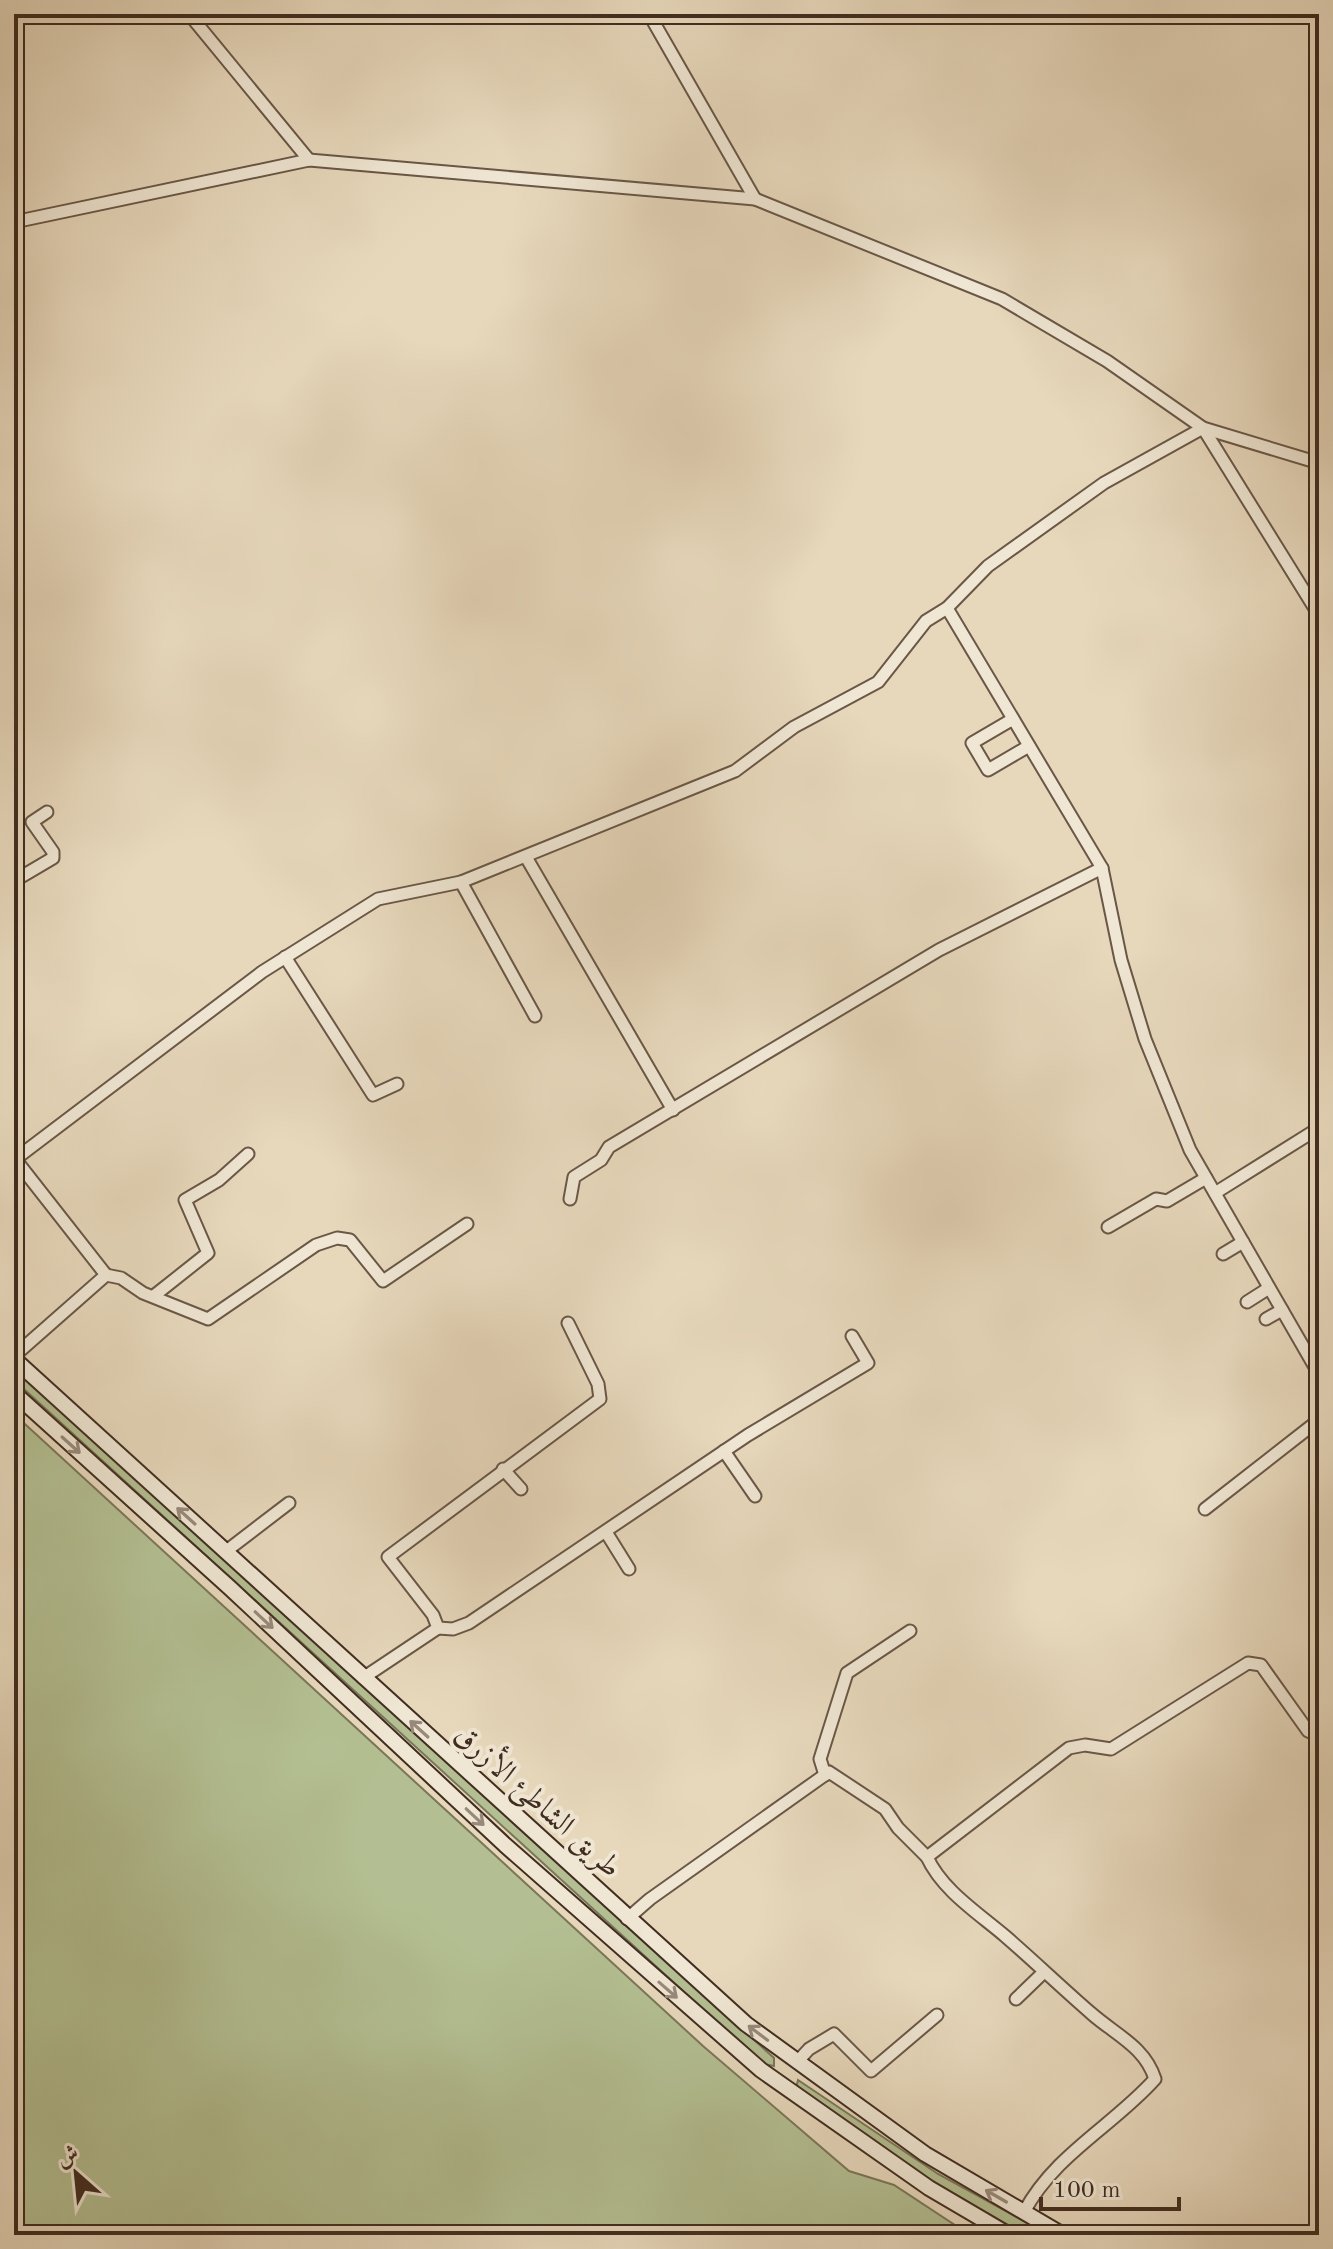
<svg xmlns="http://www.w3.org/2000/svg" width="1333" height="2249" font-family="'Old Standard TT',Amiri,serif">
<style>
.green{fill:#b3bf92;stroke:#7a7659;stroke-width:2}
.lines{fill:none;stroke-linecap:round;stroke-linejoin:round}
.street-casing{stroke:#6a5747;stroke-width:15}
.secondary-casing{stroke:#412c20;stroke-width:18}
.street{stroke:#efe6d3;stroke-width:11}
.secondary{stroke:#efe6d3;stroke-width:14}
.oneway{stroke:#98897a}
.labels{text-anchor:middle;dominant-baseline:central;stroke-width:8;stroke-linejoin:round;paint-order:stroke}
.street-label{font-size:30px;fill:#412c20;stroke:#efe6d3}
</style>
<rect width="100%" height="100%" fill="#e7d8bc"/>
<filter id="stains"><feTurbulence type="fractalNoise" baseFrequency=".0025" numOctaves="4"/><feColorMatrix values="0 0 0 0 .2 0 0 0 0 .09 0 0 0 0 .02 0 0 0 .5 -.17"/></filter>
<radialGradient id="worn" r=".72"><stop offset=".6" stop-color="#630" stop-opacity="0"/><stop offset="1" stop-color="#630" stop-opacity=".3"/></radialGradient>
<g class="green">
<polygon points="14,1369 774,2058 774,2066 764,2064 706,2012 14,1380"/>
<polygon points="14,1414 703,2046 849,2171 894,2185 970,2235 14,2235"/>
<polygon points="798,2080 938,2174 1049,2235 1025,2235 929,2179 796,2089"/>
</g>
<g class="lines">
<defs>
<g id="street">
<polyline points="189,14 309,160"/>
<polyline points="649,14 755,199"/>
<polyline points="14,222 309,160 755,199 1002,299 1107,361 1203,428 1319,463"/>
<polyline points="947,608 1102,868 1121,960 1145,1039 1190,1150 1319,1374"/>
<polyline points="1013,719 972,743 988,770 1029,746"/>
<polyline points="526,857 673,1110"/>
<polyline points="14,881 53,858 53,852 32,822 47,812"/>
<polyline points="461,882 535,1016"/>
<polyline points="285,957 373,1095 397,1084"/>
<polyline points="14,1160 262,972 378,899 461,882 735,771 794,727 878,682 926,621 947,608 988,566 1104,483 1203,428 1319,615"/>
<polyline points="1215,1193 1319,1128"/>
<polyline points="570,1199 574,1177 601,1160 609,1147 939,950 1102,868"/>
<polyline points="1108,1227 1156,1199 1167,1201 1206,1178"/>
<polyline points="1223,1254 1243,1242"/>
<polyline points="106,1275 121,1278 143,1293 208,1319 316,1245 337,1238 350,1240 383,1281 467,1224"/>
<polyline points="155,1295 208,1253 185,1200 219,1180 248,1154"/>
<polyline points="1247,1302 1269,1288"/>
<polyline points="1266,1319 1282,1310"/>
<polyline points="14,1356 106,1275 15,1159"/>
<polyline points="724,1451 755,1496"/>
<polyline points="503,1469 521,1489"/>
<polyline points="1205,1509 1319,1420"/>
<polyline points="606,1532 629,1569"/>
<polyline points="225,1552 289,1503"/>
<polyline points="438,1628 453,1629 469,1623 748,1435 868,1363 852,1336"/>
<polyline points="363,1678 438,1628 433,1615 388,1557 600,1399 598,1384 568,1323"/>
<polyline points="825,1775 820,1759 847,1673 910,1631"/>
<polyline points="627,1919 650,1899 829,1772 885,1809 898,1828 927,1857"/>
<polyline points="1016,1999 1044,1972"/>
<polyline points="797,2062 809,2049 834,2034 871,2071 937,2015"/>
<path d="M1024,2212C1055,2154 1113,2126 1155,2079C1145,2047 1116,2035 1092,2014C1063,1989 1034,1961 1005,1936C978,1913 942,1890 927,1857L1069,1748L1085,1745L1111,1749L1248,1663L1261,1665L1308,1731L1319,1736"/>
</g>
<g id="secondary">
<polyline points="14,1359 746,2024 925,2154 1063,2235"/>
<polyline points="14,1393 230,1588 505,1845 761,2070 929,2188 1009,2235"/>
</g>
</defs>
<use href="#street" class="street-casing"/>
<use href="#secondary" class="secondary-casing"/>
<use href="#street" class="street"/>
<use href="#secondary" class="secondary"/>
</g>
<defs><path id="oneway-shaft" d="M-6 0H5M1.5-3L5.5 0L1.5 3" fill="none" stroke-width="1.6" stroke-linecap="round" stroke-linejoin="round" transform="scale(2)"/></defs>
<g class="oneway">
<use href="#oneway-shaft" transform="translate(71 1445) rotate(42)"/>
<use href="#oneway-shaft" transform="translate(186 1516) rotate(-138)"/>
<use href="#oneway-shaft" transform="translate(264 1620) rotate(43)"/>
<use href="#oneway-shaft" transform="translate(419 1729) rotate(-138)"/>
<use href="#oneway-shaft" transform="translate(475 1817) rotate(43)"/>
<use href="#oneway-shaft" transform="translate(668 1990) rotate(41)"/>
<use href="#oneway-shaft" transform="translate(758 2033) rotate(-143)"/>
<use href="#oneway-shaft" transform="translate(996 2196) rotate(-150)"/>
</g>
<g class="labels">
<g class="street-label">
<text transform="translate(537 1802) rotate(42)">طريق الشاطئ الأزرق</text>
</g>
</g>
<rect width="1333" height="2249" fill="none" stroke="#e7d8bc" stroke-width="48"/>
<rect x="16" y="16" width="1301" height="2217" fill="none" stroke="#412c20" stroke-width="4"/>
<rect x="24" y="24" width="1285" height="2201" fill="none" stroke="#412c20" stroke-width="2"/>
<g transform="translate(76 2173) rotate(333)" stroke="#efe6d3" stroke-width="6" paint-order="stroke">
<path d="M0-6L14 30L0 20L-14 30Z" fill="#412c20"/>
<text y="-12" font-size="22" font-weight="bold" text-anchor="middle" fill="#412c20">ش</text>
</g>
<path d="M1041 2197v12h138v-12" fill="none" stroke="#412c20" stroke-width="4"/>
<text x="1053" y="2197" font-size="24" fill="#412c20" stroke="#efe6d3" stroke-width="6" paint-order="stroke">100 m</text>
<rect width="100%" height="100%" filter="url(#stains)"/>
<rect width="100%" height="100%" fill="url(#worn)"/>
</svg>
